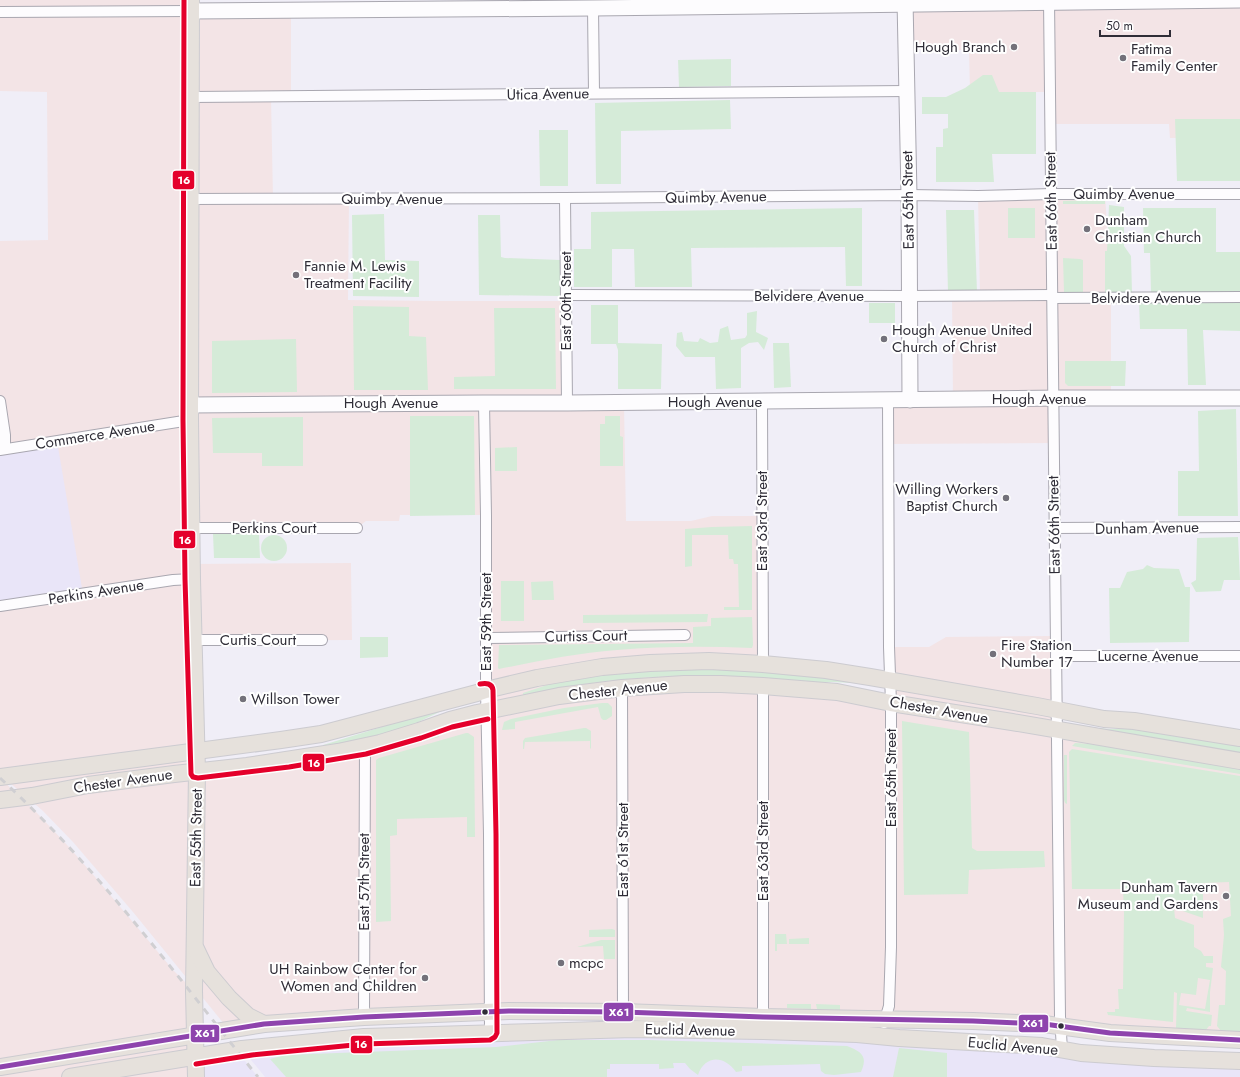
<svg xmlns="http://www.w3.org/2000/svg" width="1240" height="1077" font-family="Jost,sans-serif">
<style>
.commercial{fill:#f3e4e6;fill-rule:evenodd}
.built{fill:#e9e5f8}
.green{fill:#d5ebd8;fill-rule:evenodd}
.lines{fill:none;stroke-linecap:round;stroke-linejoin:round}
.street-casing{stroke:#a9a7b0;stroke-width:12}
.secondary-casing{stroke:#a9a7b0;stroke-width:17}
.primary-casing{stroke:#cccbd0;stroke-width:18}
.street{stroke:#fdfcfe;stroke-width:10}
.secondary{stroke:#fdfcfe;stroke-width:15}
.primary{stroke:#e6e1dc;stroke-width:16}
.rail{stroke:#d0cfd2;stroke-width:3;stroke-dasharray:7 7;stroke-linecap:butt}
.bus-1-casing{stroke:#fff;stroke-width:8}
.bus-2-casing{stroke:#fff;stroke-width:8}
.bus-1{stroke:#8e44ad;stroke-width:5}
.bus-2{stroke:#e4002b;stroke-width:5}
.poi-dot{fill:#73717a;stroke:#fff;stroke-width:1.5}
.bus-dot{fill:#2f2d37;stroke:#fff;stroke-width:1.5}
.labels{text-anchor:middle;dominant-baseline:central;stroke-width:4;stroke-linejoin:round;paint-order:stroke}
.poi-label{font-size:15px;fill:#2f2d37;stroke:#fff;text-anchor:start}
.street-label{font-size:15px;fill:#2f2d37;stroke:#fff}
.line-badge{stroke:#fff;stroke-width:1.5}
.badge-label{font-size:11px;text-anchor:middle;font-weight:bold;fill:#fff}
</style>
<rect width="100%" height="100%" fill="#f0eef7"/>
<g class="commercial">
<path d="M0,0H191V10H291V96L271,97L273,199H349L348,300L435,301H566L567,403H624L626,521H691L712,516H762L763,686L890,703L889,647H929L946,637L1056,636V730L1240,761V1040L623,1012L229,1030L133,912L73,842L43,811L27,797L0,775V606L5,449L0,401V241L48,240L47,92L0,91ZM400,515H486V712L247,766L197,771L194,641L352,640L351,567V563L192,564L191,528H357L366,521H399Z"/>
<polygon points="1240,0 1240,137 1170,138 1169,124 1050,124 1050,92 970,92 969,50 906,50 905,4"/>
<polygon points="1105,194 1111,294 1111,399 1054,399 1054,443 889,444 888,400 953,400 952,296 980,295 978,196"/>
<polygon points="0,778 36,812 68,846 96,878 173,970 194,991 196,1077 0,1077"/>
</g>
<g class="built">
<polygon points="0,401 5,449 57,441 83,594 0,606"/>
<polygon points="633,1029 1240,1061 1240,1077 265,1077 242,1049"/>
<polygon points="236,1050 258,1077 196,1077 195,1057"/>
</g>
<g class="green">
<polygon points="731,59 731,86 679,87 678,60"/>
<polygon points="983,75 992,75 999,92 1036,92 1036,154 992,154 994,182 936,182 936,147 943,147 943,129 948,128 948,114 922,114 922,97 946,97 965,88"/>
<polygon points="730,100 731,129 621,131 621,184 596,184 595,103"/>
<polygon points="1175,119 1240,119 1240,181 1177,181"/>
<polygon points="539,130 568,130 568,186 540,186"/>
<polygon points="1105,200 1105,204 1063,204 1063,201"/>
<polygon points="1109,205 1124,207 1124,246 1131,256 1132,293 1105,294 1105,251 1107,251"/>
<polygon points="862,208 862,286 846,286 845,247 691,248 692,287 635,287 634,249 612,249 612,287 574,287 574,249 591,249 591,212"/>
<rect x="1008" y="208" width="27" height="30"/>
<polygon points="1143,208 1216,208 1216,252 1240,252 1240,292 1151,293 1150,253 1144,253"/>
<polygon points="946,210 974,210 977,292 948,293"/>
<polygon points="384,214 385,260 419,261 419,297 353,296 352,215"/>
<polygon points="478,215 500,215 501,257 505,258 560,260 560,296 479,295"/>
<polygon points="1063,258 1080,259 1083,260 1083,292 1064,292"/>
<polygon points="1139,300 1240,301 1240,331 1203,330 1206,385 1188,385 1187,329 1140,329"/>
<rect x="869" y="303" width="26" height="20"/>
<polygon points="591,305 618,305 618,343 662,344 661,389 618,389 618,350 616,344 591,344"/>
<polygon points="353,306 409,307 409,336 426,337 428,390 354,390"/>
<polygon points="494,308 555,308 556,389 454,389 454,377 495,376"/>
<polygon points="757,311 756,332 768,338 764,350 758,342 749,343 741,348 741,388 716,389 715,357 685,357 676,346 677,333 682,332 684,341 698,342 700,338 710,343 718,342 720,329 728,326 731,340 745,338 747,335 747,313"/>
<polygon points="296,339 297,392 212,393 212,341"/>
<polygon points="773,343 789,343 791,387 774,388"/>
<polygon points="1065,361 1126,361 1125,386 1068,386 1065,383"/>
<polygon points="1236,409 1238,516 1178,516 1178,471 1199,471 1198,411"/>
<polygon points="410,416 474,416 475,515 410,516"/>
<polygon points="605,416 620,416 620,436 623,437 623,466 600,466 600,424 605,424"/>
<polygon points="303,417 303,466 262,466 262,453 213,453 212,418"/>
<polygon points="517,447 517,471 495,471 495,448"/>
<polygon points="752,526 752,610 724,610 724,607 739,607 738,564 734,564 733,559 729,559 728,535 692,535 692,566 685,567 685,529 712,527"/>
<polygon points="213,534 259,534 260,558 214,558"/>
<circle cx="274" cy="548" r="13"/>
<polygon points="1238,537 1240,580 1224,580 1221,591 1196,592 1191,583 1196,580 1197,538"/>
<polygon points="1147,565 1154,568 1179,569 1185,587 1190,587 1189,642 1110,643 1109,588 1120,588 1127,572 1143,569"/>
<rect x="501" y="581" width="23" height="40"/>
<polygon points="553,581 554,600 532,600 531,582"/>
<polygon points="708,614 707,622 583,623 583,615"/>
<path d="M752,617L753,645L752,648C707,646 662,646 617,650C578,653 538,661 499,669L498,668L499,645L693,643V627L711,626V618Z"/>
<polygon points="360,637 388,637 388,657 360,658"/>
<path d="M707,669C756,671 805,675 853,682V683L832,682L816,683C776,680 735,676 695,676C637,676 579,683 523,695V693L553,683L581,677L630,672Z"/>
<polygon points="602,703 608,703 612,707 612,716 606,720 603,720 601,718 598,707 515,722 515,729 502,730 504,722 511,719 564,708"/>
<path d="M451,708C436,712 423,721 408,726C381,735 352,741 323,747V745L398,722Z"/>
<polygon points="902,721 969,732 972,848 977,851 1044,851 1045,867 969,870 968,894 904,895"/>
<polygon points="584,728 586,728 591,731 591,749 590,748 590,741 525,742 524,749 523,749 523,741 525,738"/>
<polygon points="1096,728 1110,729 1138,729 1240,746 1240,754 1095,729"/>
<polygon points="466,733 468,733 474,737 475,837 467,837 467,817 397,819 397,835 390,836 391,921 376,922 376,760 379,758"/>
<polygon points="438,734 439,737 377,754 376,753 387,748"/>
<polygon points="1075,743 1092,744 1240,769 1240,774 1072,746"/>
<path d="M1072,749L1240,776V1033L1222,1032L1217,1026L1219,1005H1225L1226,971L1221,967L1224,935L1223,919L1231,916L1229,882L1203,883V918L1174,908L1175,918L1194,925V947L1201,951L1204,956H1213V963H1206V967L1213,968L1210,992V1012L1187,1008L1186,1011L1212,1015L1211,1026H1209L1205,1031L1176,1028L1177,993L1174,992L1173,1022L1108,1015L1107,1012H1115V1009H1119L1118,989H1123L1124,913L1123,889H1072L1069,752ZM1198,978L1210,980L1205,1009L1179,1005L1181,993L1196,995Z"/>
<polygon points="1064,755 1067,755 1067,804 1065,803 1064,800"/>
<polygon points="612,929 615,930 615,937 589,937 589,930"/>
<polygon points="775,934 786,934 787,944 777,944 777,951 775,951"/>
<polygon points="809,938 809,944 789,944 789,939"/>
<polygon points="601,940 615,940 615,959 604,959 603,946 577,947"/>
<polygon points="787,1004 811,1004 811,1009 787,1008"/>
<polygon points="816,1004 840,1005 840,1010 817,1009"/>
<path d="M558,1040H648L847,1046C862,1052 868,1056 861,1072L834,1075L825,1074L821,1071L820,1064L742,1066V1071L736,1072C724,1055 705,1055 698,1075L690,1069L685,1063H673L674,1068L659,1069V1064H610V1069H607V1077H286L270,1059L285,1055L496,1047Z"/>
<polygon points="899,1048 947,1053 947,1077 893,1077"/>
</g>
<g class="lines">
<defs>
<g id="street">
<polyline points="1049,0 1060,1016 1062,1050"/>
<polyline points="593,8 594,93"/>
<polyline points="0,12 191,11"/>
<polyline points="190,97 907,91"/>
<polyline points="565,198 567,403"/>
<polyline points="191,199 565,198 909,195 978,196 1051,194 1240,194"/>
<polyline points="566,295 909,296 1052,295"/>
<polyline points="1052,298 1240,297"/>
<polyline points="0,401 5,435 5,449"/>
<polyline points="762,402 763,664"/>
<polyline points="484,403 486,515 486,690 489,834 490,1033"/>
<polyline points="0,450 190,420"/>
<polyline points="191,528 357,528"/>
<polyline points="1054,528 1240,527"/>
<polyline points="0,606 173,580 192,579"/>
<polyline points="487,638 685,635"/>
<polyline points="194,640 322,640"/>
<polyline points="1056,656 1240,656"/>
<polyline points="763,686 763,1017"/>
<polyline points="622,688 623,1012"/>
<polyline points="364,1017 365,747"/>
<polyline points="884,1023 889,1006 891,947 891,703 889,647 888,400"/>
</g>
<g id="secondary">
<polyline points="905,0 909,195 910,400"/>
<polyline points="191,11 593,8 1240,0"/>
<polyline points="190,405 484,403 567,403 1063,398 1240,398"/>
</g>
<g id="primary">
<polyline points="191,0 190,420 192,579 197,771 194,991 196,1077"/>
<polyline points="0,777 281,740 321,734 477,693 486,690 537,678 602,667 650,663 709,661 763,664 826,670 870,677 1037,706 1104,719 1134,721 1240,738"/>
<polyline points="0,800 32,796 88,785 174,774 247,766 338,752 380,743 419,731 450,720 477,713 559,696 622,688 684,684 721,684 763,686 837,692 891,703 1012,722 1240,761"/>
<polyline points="196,949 207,972 229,998 248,1016 264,1024"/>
<polyline points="0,1067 264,1024 364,1017 509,1011 623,1012 763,1017 973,1021 1044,1024 1110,1033 1240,1040"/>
<polyline points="70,1077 242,1049 364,1037 633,1029 763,1031 857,1034 899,1038 1042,1046 1081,1053 1154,1058 1240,1061"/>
</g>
</defs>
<use href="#street" class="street-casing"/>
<use href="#secondary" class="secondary-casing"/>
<use href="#primary" class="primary-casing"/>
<use href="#street" class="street"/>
<use href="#secondary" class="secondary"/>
<use href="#primary" class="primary"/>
<path class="rail" d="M0,778C97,867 176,975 258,1077"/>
<defs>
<polyline id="bus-1" points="0,1067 264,1024 364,1017 509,1011 623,1012 763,1017 973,1021 1044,1024 1110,1033 1240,1040"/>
<g id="bus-2">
<polyline points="184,0 183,420 185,579 191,774 193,777 198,778 289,767 366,754 421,738 452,727 488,719"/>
<path d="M196,1064L252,1055L364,1044L490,1040L495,1037L497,1033L496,834L493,690C492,683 486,683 480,684"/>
</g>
</defs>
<use href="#bus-1" class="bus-1-casing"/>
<use href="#bus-2" class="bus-2-casing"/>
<use href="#bus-1" class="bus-1"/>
<use href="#bus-2" class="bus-2"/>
</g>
<g class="poi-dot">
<circle cx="1014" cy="47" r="4"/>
<circle cx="1123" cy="58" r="4"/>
<circle cx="1087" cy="229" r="4"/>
<circle cx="296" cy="275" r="4"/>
<circle cx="884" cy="339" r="4"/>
<circle cx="1006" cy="498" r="4"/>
<circle cx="993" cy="654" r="4"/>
<circle cx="243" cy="699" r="4"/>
<circle cx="1226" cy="896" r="4"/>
<circle cx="561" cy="963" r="4"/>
<circle cx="425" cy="978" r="4"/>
</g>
<g class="bus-dot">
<circle cx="485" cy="1012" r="3.5"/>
<circle cx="1061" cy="1026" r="3.5"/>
</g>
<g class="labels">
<g class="poi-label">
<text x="1006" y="47" text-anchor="end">Hough Branch</text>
<text x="1131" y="49">Fatima<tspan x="1131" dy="17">Family Center</tspan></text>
<text x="1095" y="220">Dunham<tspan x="1095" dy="17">Christian Church</tspan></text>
<text x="304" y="266">Fannie M. Lewis<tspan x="304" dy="17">Treatment Facility</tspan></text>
<text x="892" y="330">Hough Avenue United<tspan x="892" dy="17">Church of Christ</tspan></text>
<text x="998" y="489" text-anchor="end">Willing Workers<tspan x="998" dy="17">Baptist Church</tspan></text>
<text x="1001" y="645">Fire Station<tspan x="1001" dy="17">Number 17</tspan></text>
<text x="251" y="699">Willson Tower</text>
<text x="1218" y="887" text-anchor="end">Dunham Tavern<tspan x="1218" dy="17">Museum and Gardens</tspan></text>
<text x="569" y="963">mcpc</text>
<text x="417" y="969" text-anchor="end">UH Rainbow Center for<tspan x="417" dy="17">Women and Children</tspan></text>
</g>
<g class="street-label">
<text transform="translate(548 94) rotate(-1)">Utica Avenue</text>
<text x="1124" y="194">Quimby Avenue</text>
<text transform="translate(716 197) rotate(-1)">Quimby Avenue</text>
<text x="392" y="199">Quimby Avenue</text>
<text transform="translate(908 200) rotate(-91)">East 65th Street</text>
<text transform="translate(1051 201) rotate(-91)">East 66th Street</text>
<text x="809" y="296">Belvidere Avenue</text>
<text x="1146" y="298">Belvidere Avenue</text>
<text transform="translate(566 301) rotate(-90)">East 60th Street</text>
<text x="1039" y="399">Hough Avenue</text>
<text x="715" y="402">Hough Avenue</text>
<text x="391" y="403">Hough Avenue</text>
<text transform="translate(95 435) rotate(-9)">Commerce Avenue</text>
<text transform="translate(762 521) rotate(-90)">East 63rd Street</text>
<text transform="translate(1054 525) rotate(-91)">East 66th Street</text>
<text x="274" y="528">Perkins Court</text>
<text transform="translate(1147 528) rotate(-1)">Dunham Avenue</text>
<text transform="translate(96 592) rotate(-9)">Perkins Avenue</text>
<text transform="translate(486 622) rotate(-90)">East 59th Street</text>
<text transform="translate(586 636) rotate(-1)">Curtiss Court</text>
<text x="258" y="640">Curtis Court</text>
<text x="1148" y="656">Lucerne Avenue</text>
<text transform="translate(618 690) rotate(-6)">Chester Avenue</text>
<text transform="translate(939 710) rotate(10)">Chester Avenue</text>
<text transform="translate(891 778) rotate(-90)">East 65th Street</text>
<text transform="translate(123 781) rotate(-8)">Chester Avenue</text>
<text transform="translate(196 838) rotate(-89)">East 55th Street</text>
<text transform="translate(623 850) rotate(-90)">East 61st Street</text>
<text transform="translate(763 851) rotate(-90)">East 63rd Street</text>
<text transform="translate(364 882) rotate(-90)">East 57th Street</text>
<text transform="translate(690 1030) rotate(1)">Euclid Avenue</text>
<text transform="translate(1013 1046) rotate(5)">Euclid Avenue</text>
</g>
</g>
<g class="line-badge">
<rect x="172" y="170" width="23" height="20" rx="4" fill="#e4002b"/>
<rect x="173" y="530" width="23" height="19" rx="4" fill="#e4002b"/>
<rect x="302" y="753" width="23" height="19" rx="4" fill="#e4002b"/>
<rect x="603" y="1002" width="31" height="20" rx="4" fill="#8e44ad"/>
<rect x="1018" y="1014" width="31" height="19" rx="4" fill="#8e44ad"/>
<rect x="190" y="1024" width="30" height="19" rx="4" fill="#8e44ad"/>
<rect x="350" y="1035" width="23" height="19" rx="4" fill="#e4002b"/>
</g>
<g class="badge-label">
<text x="184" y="184">16</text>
<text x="185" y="544">16</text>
<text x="314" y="767">16</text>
<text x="619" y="1016">X61</text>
<text x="1033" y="1027">X61</text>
<text x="205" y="1037">X61</text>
<text x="361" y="1048">16</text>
</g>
<path d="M1100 30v6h70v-6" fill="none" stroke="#2f2d37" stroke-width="2"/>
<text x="1106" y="30" font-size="12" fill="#2f2d37" stroke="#ffffff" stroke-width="3" paint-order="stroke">50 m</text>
</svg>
